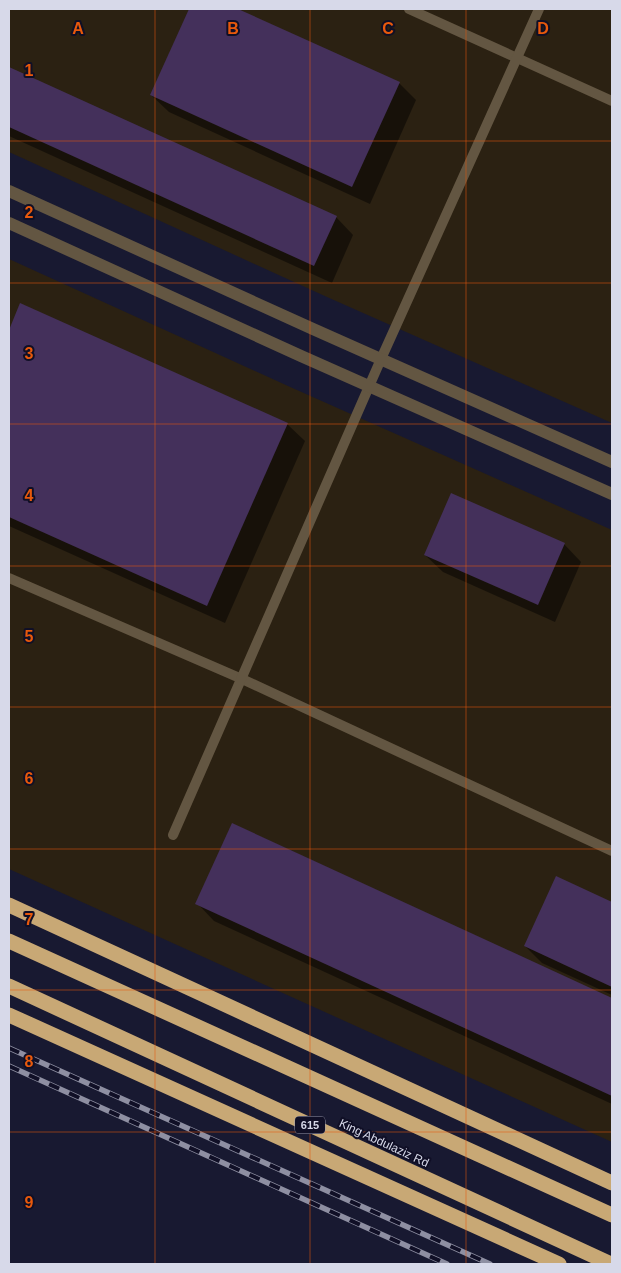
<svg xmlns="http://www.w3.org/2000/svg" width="621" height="1273" font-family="Arial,sans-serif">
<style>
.industrial{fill:#2b2112}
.shadow{fill:#0007}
.building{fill:#44305b}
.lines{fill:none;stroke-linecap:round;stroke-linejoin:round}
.service{stroke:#635642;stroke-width:10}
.minor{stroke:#635642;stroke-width:12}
.motorway{stroke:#c8a875;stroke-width:15}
.rail-casing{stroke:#8e8fa2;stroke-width:5.5}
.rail{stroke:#100f26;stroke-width:4;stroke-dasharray:11;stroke-linecap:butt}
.grid{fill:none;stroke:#e8590c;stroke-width:1;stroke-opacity:0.55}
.labels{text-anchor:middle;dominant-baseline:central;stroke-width:4;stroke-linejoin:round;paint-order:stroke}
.shield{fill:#100f26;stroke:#9b9cae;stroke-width:1}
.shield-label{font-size:11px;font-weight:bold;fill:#d7d9e9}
.street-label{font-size:12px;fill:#d7d9e9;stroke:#100f26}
.grid-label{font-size:16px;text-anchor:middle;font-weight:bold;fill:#e8590c;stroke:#100f26;stroke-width:4;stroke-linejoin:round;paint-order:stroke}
</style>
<rect width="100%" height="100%" fill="#181931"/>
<g class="industrial">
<polygon points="9,9 612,9 612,423 327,297 9,152"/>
<polygon points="9,259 288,386 612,530 612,1142 9,869"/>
</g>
<g class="shadow">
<polygon points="190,9 235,9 399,83 416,100 370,204 169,112 151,95"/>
<polygon points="9,68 336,217 353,235 332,283 9,136"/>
<polygon points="21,305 287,424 305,441 225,623 9,526 9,333"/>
<polygon points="564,544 581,562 555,622 443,572 425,555"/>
<polygon points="233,824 612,999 612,1104 214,921 197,903"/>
<polygon points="556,878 612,904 612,995 542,963 525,946"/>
</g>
<g class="building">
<polygon points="189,9 238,9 400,82 352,187 150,95"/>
<polygon points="9,67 337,216 314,266 9,127"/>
<polygon points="20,303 288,423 207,606 9,517 9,330"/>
<polygon points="451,493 565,543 538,605 424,555"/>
<polygon points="232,823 612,998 612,1096 195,904"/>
<polygon points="556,876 612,902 612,987 524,946"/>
</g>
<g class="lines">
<g class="service">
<polyline points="409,9 612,101"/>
<polyline points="9,578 242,679 612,851"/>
<polyline points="173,835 381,359 539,9"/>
</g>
<g class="minor">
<polyline points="9,191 313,329 612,462"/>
<polyline points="9,223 301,356 612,494"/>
</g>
<g class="motorway">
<polyline points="9,905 612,1183"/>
<polyline points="9,941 612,1215"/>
<polyline points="9,986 611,1264"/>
<polyline points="9,1015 559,1264"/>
</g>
<defs>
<g id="rail">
<polyline points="9,1048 490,1264"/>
<polyline points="9,1066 447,1264"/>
</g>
</defs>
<use href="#rail" class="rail-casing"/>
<use href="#rail" class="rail"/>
</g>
<path class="grid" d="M155,9V1264M310,9V1264M466,9V1264M9,141H612M9,283H612M9,424H612M9,566H612M9,707H612M9,849H612M9,990H612M9,1132H612"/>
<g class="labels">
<rect class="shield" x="295" y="1116.5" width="30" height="17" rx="4"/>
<g class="shield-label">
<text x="310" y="1125">615</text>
</g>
<g class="street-label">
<text transform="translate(384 1143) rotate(25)">King Abdulaziz Rd</text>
</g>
</g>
<g class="grid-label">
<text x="78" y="34">A</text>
<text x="233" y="34">B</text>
<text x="388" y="34">C</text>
<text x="543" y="34">D</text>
<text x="29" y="76">1</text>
<text x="29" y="218">2</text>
<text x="29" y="359">3</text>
<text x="29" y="501">4</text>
<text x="29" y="642">5</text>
<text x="29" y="784">6</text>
<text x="29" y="925">7</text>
<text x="29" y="1067">8</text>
<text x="29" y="1208">9</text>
</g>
<rect width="621" height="1273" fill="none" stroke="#d7d9e9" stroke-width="20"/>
</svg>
